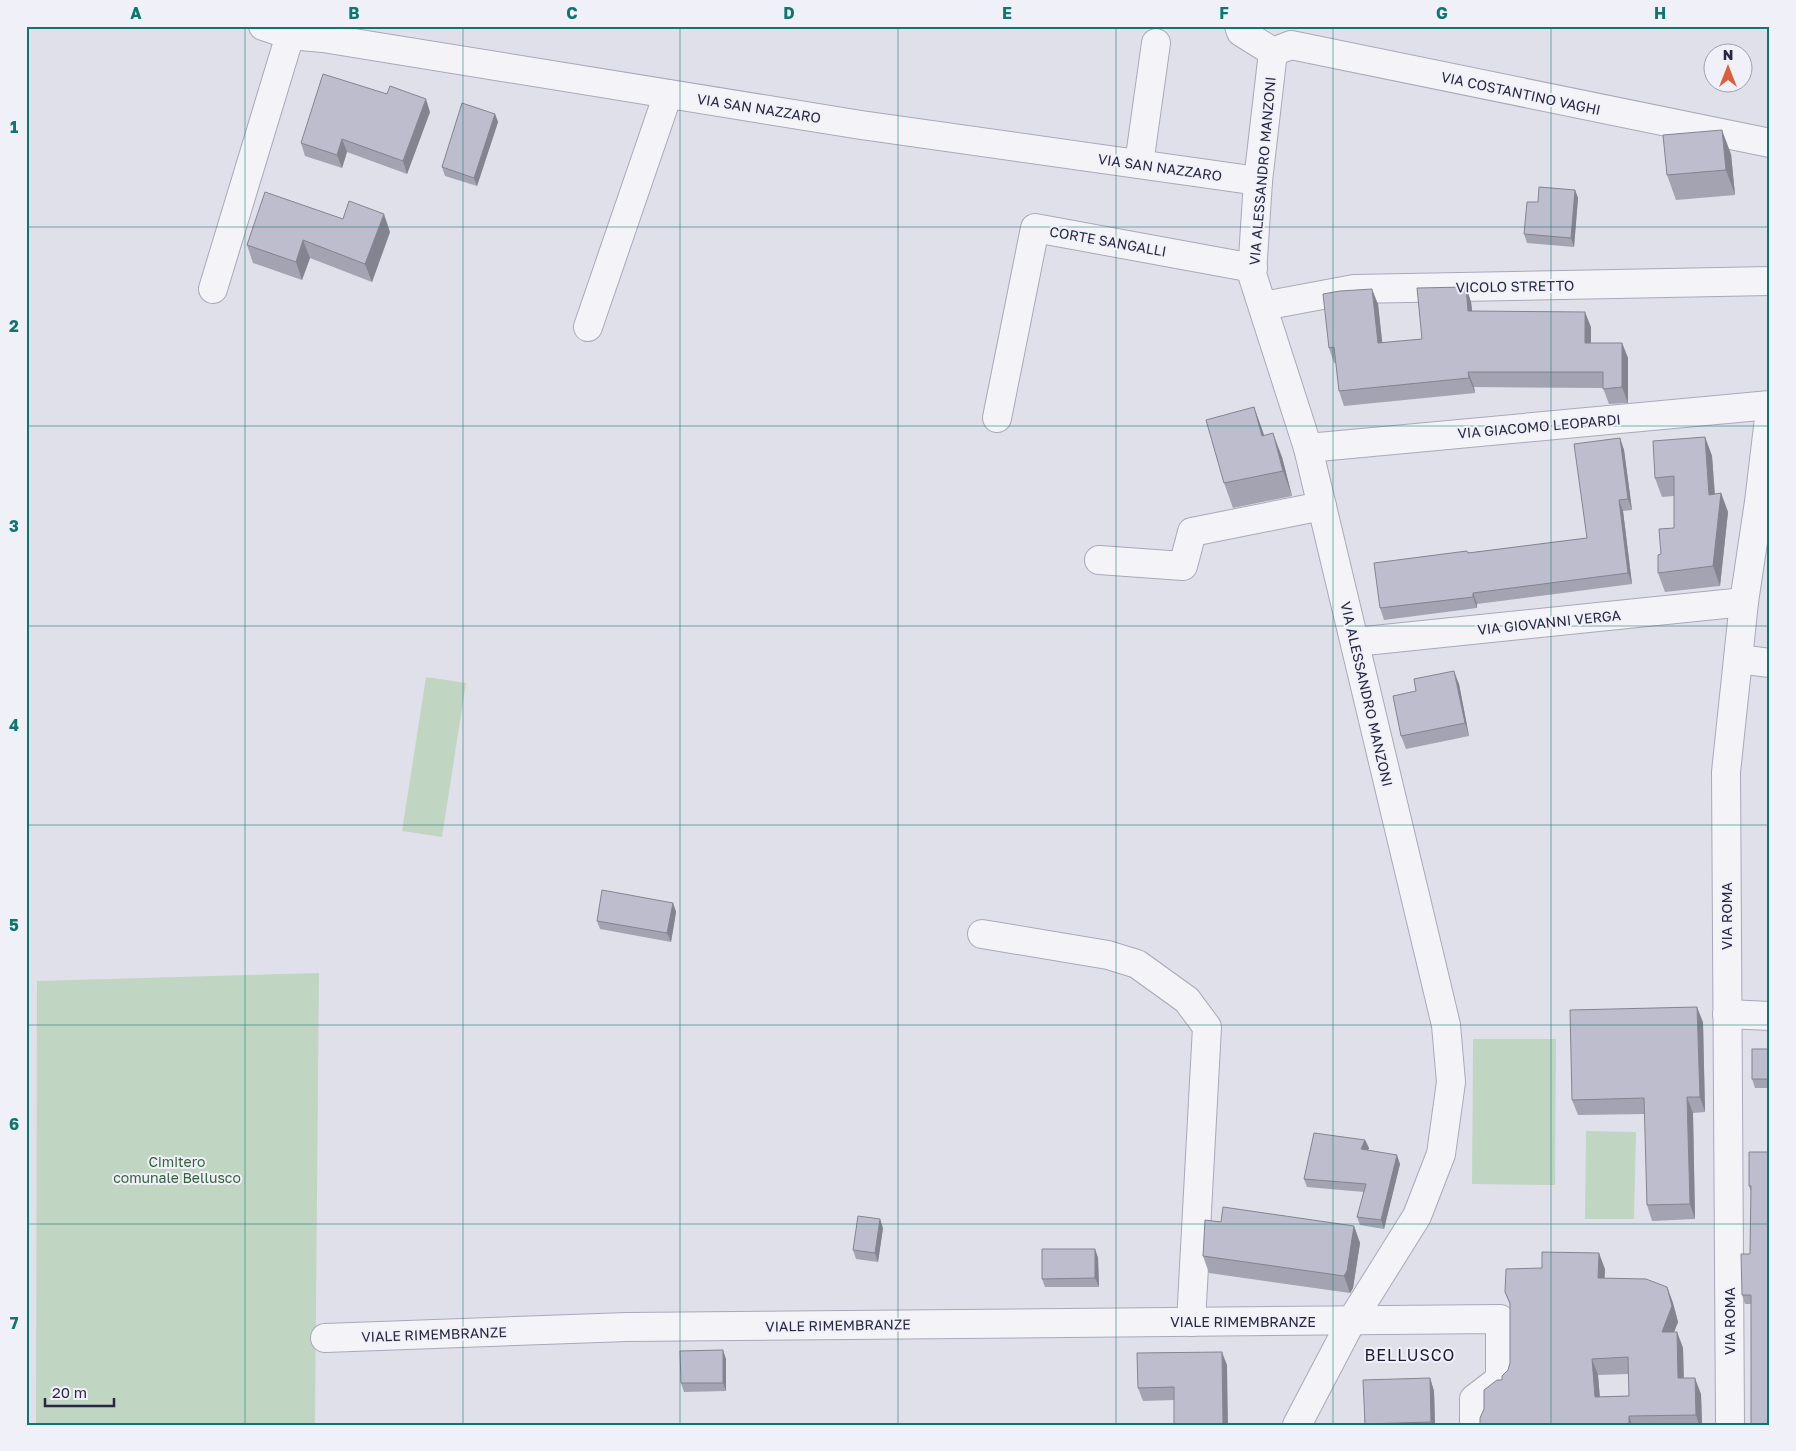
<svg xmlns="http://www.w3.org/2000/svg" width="1796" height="1451" font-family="'Golos Text',sans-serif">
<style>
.green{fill:#c1d5c3}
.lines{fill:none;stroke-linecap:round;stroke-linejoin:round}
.minor-casing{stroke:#a9a8b9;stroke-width:30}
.minor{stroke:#f4f4f8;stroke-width:28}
.wall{fill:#a3a3b1;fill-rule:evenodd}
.shaded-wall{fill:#848490}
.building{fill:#bdbdce;stroke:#848490;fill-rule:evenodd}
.grid{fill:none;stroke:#0f766e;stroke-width:1;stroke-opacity:0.55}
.labels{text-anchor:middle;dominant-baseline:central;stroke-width:4;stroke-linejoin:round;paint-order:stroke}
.street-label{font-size:14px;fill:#282744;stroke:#f0f1f8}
.park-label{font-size:14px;fill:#33613c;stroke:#f0f1f8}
.quarter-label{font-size:16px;letter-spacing:1px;fill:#1b1935;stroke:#f0f1f8}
.neatline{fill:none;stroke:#0f766e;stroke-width:2}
.grid-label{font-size:16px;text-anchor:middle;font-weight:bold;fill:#0f766e}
</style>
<rect width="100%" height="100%" fill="#e0e0eb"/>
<g class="green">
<polygon points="426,677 466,683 442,837 402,831"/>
<polygon points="319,973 315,1425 36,1425 37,981"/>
<polygon points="1473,1039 1556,1039 1555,1185 1472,1184"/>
<polygon points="1586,1131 1636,1132 1634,1219 1585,1219"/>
</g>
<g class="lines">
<defs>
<g id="minor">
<polyline points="263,26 290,35 323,38 861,125 1258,181"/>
<polyline points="1239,26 1241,32 1273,52"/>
<polyline points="1273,52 1258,181 1252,274 1308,448 1446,1025 1451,1082 1441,1154 1417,1216 1352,1320 1297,1425"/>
<polyline points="1273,52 1291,45 1770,143"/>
<polyline points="1139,164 1156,43"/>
<polyline points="213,289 290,35"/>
<polyline points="1263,306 1354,289 1770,281"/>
<polyline points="588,327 668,94"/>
<polyline points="997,418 1035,228 1253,268"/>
<polyline points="1308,448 1770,405"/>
<polyline points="1099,560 1183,566 1192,532 1322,506"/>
<polyline points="1355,642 1744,602"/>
<polyline points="1738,659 1770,663"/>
<polyline points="982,934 1108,955 1137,964 1187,1000 1207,1027 1191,1322"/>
<polyline points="1727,1014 1770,1016"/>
<polyline points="325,1338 627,1327 1500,1319 1500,1379 1474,1399 1474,1425"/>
<polyline points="1730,1425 1726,772 1744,602 1759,502 1770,410"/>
</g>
</defs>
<use href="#minor" class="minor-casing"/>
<use href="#minor" class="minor"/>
</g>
<g class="wall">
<polygon points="387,94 430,112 407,174 347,152 342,168 305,156 301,143"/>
<polygon points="495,114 498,122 477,186 445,176 442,167"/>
<polygon points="1731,154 1735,195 1676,200 1667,175"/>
<polygon points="1575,190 1578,198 1574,247 1527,243 1524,234"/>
<polygon points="343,219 390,232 372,282 310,258 302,280 253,263 247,245"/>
<polygon points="1466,287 1471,302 1472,311 1591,327 1591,343 1622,343 1628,358 1628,403 1609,404 1603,388 1474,387 1475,393 1344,406 1339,391 1336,363 1334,363 1329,348 1378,304 1382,343 1422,339"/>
<polygon points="1254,407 1264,435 1282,457 1292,496 1233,508 1224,483"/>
<polygon points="1705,437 1712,456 1715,494 1721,493 1728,512 1720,586 1665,592 1658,573 1661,554 1674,528 1674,496 1662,497 1655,478"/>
<polygon points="1620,438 1624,450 1632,510 1623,511 1632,584 1477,604 1477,608 1384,620 1380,608 1468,553 1587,538"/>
<polygon points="1459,684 1469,736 1406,749 1401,736"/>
<polygon points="673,903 676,912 671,942 600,929 597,921"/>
<polygon points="1703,1022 1705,1112 1693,1113 1695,1219 1652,1221 1647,1205 1645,1114 1578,1115 1572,1100"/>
<polygon points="1770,1049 1770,1088 1755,1088 1752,1079"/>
<polygon points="1365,1140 1369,1148 1368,1150 1400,1164 1384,1229 1360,1225 1357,1217 1364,1192 1307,1187 1304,1179"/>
<polygon points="1770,1152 1770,1425 1751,1304 1745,1304 1742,1295 1750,1254 1751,1192 1749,1186"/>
<polygon points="1221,1222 1354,1226 1360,1243 1353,1288 1350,1293 1209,1273 1203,1256"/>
<polygon points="883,1228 878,1262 856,1259 853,1250"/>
<polygon points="1095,1249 1098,1258 1099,1287 1045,1287 1042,1279"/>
<path d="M1605,1269L1604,1278L1667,1287L1673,1303L1678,1322L1674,1332H1677L1683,1348L1684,1378L1701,1394L1702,1425H1480L1502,1380L1508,1370L1510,1363V1305L1505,1292ZM1629,1374V1396L1600,1397L1598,1375Z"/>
<polygon points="726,1359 726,1391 684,1392 681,1383"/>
<polygon points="1227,1365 1174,1400 1143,1401 1138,1388"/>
<polygon points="1430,1378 1434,1391 1435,1425 1365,1425 1365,1424"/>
</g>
<g class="shaded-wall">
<polygon points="426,99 430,112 407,174 403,161"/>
<polygon points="495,114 498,122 477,186 474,178"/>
<polygon points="1722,130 1731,154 1735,195 1726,170"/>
<polygon points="342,139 347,152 342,168 337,155"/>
<polygon points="1575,190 1578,198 1574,247 1571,238"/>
<polygon points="384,214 390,232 372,282 365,264"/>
<polygon points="303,240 310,258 302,280 296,262"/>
<polygon points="1466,287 1471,302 1474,326 1468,311"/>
<polygon points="1372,289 1378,304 1384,358 1378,343"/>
<polygon points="1585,312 1591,327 1591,358 1585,343"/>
<polygon points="1622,343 1628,358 1628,403 1622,387"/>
<polygon points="1468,372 1474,387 1475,393 1469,378"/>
<polygon points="1254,407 1263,432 1271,460 1262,436"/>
<polygon points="1273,433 1282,457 1292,496 1283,471"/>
<polygon points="1705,437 1712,456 1716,514 1709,495"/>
<polygon points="1620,438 1624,450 1632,510 1628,499"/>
<polygon points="1721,493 1728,512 1720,586 1713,566"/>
<polygon points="1619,500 1623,511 1632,584 1628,573"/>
<polygon points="1473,593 1477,604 1477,608 1473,597"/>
<polygon points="1454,671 1459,684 1469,736 1465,723"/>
<polygon points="673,903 676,912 671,942 667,933"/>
<polygon points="1697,1007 1703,1022 1705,1112 1700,1097"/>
<polygon points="1687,1097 1693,1113 1695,1219 1690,1204"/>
<polygon points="1365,1140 1369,1148 1364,1158 1361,1149"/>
<polygon points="1397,1155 1400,1164 1384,1229 1381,1220"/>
<polygon points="880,1219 883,1228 878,1262 875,1253"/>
<polygon points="1354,1226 1360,1243 1353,1288 1350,1293 1344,1276"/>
<polygon points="1769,1234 1770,1235 1770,1312 1769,1310"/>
<polygon points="1095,1249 1098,1258 1099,1287 1095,1278"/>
<polygon points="1599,1253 1605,1269 1604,1294 1598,1278"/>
<polygon points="1667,1287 1673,1303 1678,1322 1668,1348 1662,1332"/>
<polygon points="1677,1332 1683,1348 1684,1395 1678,1378"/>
<polygon points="723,1350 726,1359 726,1391 723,1383"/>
<polygon points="1222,1352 1227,1365 1228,1425 1223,1425"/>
<polygon points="1592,1359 1598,1375 1601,1413 1595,1397"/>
<polygon points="1430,1378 1434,1391 1435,1425 1432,1425 1431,1422"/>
<polygon points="1695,1378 1701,1394 1702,1425 1699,1425 1696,1415"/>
<polygon points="1629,1416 1632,1425 1629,1425"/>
</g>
<g class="building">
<polygon points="323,74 387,94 390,86 426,99 403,161 342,139 337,155 301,143"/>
<polygon points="462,103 495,114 474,178 442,167"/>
<polygon points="1722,130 1726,170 1667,175 1663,135"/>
<polygon points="1539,187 1575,190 1571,238 1524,234 1527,202 1538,202"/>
<polygon points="265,192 343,219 349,201 384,214 365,264 303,240 296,262 247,245"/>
<polygon points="1466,287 1468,311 1585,312 1585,343 1622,343 1622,387 1603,389 1603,372 1468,372 1469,378 1339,391 1334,347 1329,348 1323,294 1340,291 1372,289 1378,343 1422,339 1417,288"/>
<polygon points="1254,407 1262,436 1273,433 1283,471 1224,483 1206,420"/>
<polygon points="1705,437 1709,495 1721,493 1713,566 1658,573 1658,555 1661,554 1659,529 1674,528 1674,476 1655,478 1653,441"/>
<polygon points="1620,438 1628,499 1619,500 1628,573 1473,593 1473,597 1380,608 1374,563 1467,551 1468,553 1587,538 1574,444"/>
<polygon points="1454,671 1465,723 1401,736 1393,696 1416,691 1414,679"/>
<polygon points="602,890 673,903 667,933 597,921"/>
<polygon points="1697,1007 1700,1097 1687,1097 1690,1204 1647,1205 1644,1098 1572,1100 1570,1010"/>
<rect x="1752" y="1049" width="18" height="30"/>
<polygon points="1314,1133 1365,1140 1361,1149 1397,1155 1381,1220 1357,1217 1366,1184 1304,1179"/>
<polygon points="1749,1152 1770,1152 1770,1425 1751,1425 1751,1295 1742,1295 1741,1254 1750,1254 1751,1186 1749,1186"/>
<polygon points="1223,1207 1354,1226 1347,1271 1344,1276 1203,1256 1205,1220 1221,1222"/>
<polygon points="858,1216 880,1219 875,1253 853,1250"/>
<polygon points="1042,1249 1095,1249 1095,1278 1042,1279"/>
<path d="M1542,1252L1599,1253L1598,1278L1646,1279L1667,1287L1672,1306L1662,1332H1677L1678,1378H1695L1696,1415L1629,1416V1425H1480V1418L1484,1409V1390L1497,1380H1502V1376L1508,1370L1510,1363V1303L1505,1292L1506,1269L1542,1268ZM1628,1357L1629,1396L1595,1397L1592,1359Z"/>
<polygon points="723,1350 723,1383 681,1383 680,1351"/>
<polygon points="1222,1352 1223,1425 1174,1425 1174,1387 1138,1388 1137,1353"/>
<polygon points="1430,1378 1431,1422 1365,1424 1363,1380"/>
</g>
<path class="grid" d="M245,26V1425M463,26V1425M680,26V1425M898,26V1425M1116,26V1425M1333,26V1425M1551,26V1425M26,227H1770M26,426H1770M26,626H1770M26,825H1770M26,1025H1770M26,1224H1770"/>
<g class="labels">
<g class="street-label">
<text transform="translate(1521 93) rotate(12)">VIA COSTANTINO VAGHI</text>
<text transform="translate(759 108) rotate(9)">VIA SAN NAZZARO</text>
<text transform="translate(1160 167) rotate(8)">VIA SAN NAZZARO</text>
<text transform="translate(1262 171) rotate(-85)">VIA ALESSANDRO MANZONI</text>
<text transform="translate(1108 241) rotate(10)">CORTE SANGALLI</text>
<text transform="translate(1515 286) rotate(-1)">VICOLO STRETTO</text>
<text transform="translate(1539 426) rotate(-5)">VIA GIACOMO LEOPARDI</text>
<text transform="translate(1549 622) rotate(-6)">VIA GIOVANNI VERGA</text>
<text transform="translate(1367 694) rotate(77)">VIA ALESSANDRO MANZONI</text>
<text transform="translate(1726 916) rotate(-90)">VIA ROMA</text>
<text x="1243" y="1321">VIALE RIMEMBRANZE</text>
<text transform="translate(1729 1321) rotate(-90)">VIA ROMA</text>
<text transform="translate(838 1325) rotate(-1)">VIALE RIMEMBRANZE</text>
<text transform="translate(434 1334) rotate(-2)">VIALE RIMEMBRANZE</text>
</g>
<g class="park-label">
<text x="177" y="1161">Cimitero<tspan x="177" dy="16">comunale Bellusco</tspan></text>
</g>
<g class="quarter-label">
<text x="1410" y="1355">BELLUSCO</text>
</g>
</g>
<rect width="1796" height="1451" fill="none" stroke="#f0f1f8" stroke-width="55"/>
<g transform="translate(1728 68)"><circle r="24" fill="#f0f1f8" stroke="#a0a0b0"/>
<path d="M0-4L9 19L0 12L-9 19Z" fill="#db5f3a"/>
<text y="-8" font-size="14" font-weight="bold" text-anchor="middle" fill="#282744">N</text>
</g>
<path d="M45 1398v8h69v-8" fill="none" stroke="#282744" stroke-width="2.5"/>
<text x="52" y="1398" font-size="15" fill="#282744" stroke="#f0f1f8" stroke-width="4" paint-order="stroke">20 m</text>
<rect x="28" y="28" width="1740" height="1396" class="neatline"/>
<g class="grid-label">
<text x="136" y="19">A</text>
<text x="354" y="19">B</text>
<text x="572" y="19">C</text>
<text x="789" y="19">D</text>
<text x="1007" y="19">E</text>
<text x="1224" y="19">F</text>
<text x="1442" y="19">G</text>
<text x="1660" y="19">H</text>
<text x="14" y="133">1</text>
<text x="14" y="332">2</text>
<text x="14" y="532">3</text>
<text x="14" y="731">4</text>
<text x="14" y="931">5</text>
<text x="14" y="1130">6</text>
<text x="14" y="1329">7</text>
</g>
</svg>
